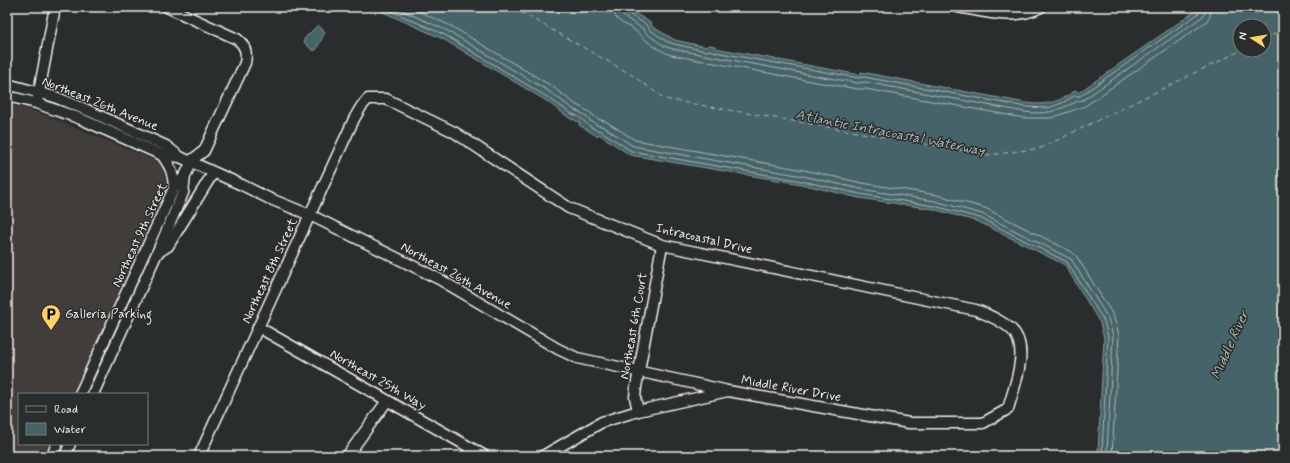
<svg xmlns="http://www.w3.org/2000/svg" width="1290" height="463" font-family="Mynerve,sans-serif">
<style>
.built{fill:#3f3c3b}
.water{fill:#456367;stroke:#8b9c9b;fill-rule:evenodd}
.lines{fill:none;stroke-linecap:round;stroke-linejoin:round}
.shore{stroke:#aeb8b4;stroke-width:1}
.ferry{stroke:#aeb8b4;stroke-width:1;stroke-dasharray:5 4;stroke-linecap:butt}
.minor-casing{stroke:#f4f1e8;stroke-width:13}
.minor{stroke:#2a2d2e;stroke-width:10}
.labels{text-anchor:middle;dominant-baseline:central;stroke-width:3;stroke-linejoin:round;paint-order:stroke}
.street-label{font-size:13px;fill:#f4f1e8;stroke:#2a2d2e}
.poi-label{font-size:13px;fill:#f4f1e8;stroke:#2a2d2e;text-anchor:start}
.water-label{font-size:14px;font-style:italic;fill:#aeb8b4;stroke:#2a2d2e}
</style>
<rect width="100%" height="100%" fill="#2a2d2e"/>
<filter id="ink" filterUnits="userSpaceOnUse"><feTurbulence type="fractalNoise" baseFrequency=".025" numOctaves="2"/><feDisplacementMap in="SourceGraphic" scale="8" xChannelSelector="R" yChannelSelector="G"/><feConvolveMatrix kernelMatrix="1 2 1 2 8 2 1 2 1" color-interpolation-filters="sRGB"/></filter>
<g filter="url(#ink)">
<polygon class="built" points="7,105 27,108 162,163 167,187 75,394 19,394 19,444 52,444 47,456 7,456"/>
<g class="water">
<path d="M372,7H626L652,24L651,26L675,40L707,47L708,45L715,46V48L860,75L861,72L1026,103C1045,106 1060,102 1076,90L1078,93L1197,10L1195,7H1283V456H1090L1098,452L1104,338L1100,323L1065,265L979,222L933,209L859,198L801,184L630,155L599,134L597,136L579,125L580,123L573,119L572,120L545,100L443,39ZM1240,26H1264V50H1240Z"/>
<polygon points="318,25 325,32 316,50 312,50 304,42 304,39"/>
</g>
<g class="lines">
<g class="shore">
<path d="M382,7L445,35L547,97L572,114C583,116 587,129 601,131L631,151L802,181L860,194L934,206L980,218L1067,262L1104,321L1108,337L1102,452L1098,456"/>
<polyline points="394,7 448,31 550,92 573,109 585,115 589,120 597,125 604,127 633,146 803,176 861,189 935,201 982,214 1071,259 1108,318 1113,336 1107,452 1106,456"/>
<polyline points="409,7 451,26 553,87 575,104 588,111 598,119 607,122 635,140 804,170 862,183 937,195 985,208 1072,252 1077,257 1113,315 1119,335 1112,456"/>
<path d="M613,7C614,11 614,15 617,19C623,25 632,27 638,33C647,42 658,50 671,55L816,82L858,89H866L1024,118H1051L1085,106L1206,22L1210,16L1212,7"/>
<path d="M619,7L620,12L623,16L643,29L647,34L664,46L673,49L817,76L858,83L865,82L1025,112C1048,115 1054,111 1074,103C1077,101 1080,101 1083,100L1202,17L1205,13V7"/>
<polyline points="624,7 626,12 647,25 650,30 666,41 674,44 706,51 711,50 715,52 859,78 864,77 1026,107 1048,108 1062,103 1074,96 1080,96 1199,13 1201,10 1200,7"/>
</g>
<g class="ferry">
<polyline points="512,7 632,75 665,99 990,155 1041,148 1242,50"/>
<polyline points="1264,39 1283,30"/>
</g>
<defs>
<g id="minor">
<path d="M958,7C986,12 1014,21 1041,7"/>
<polyline points="7,84 55,97 87,110 166,146 180,157"/>
<polyline points="7,96 36,103 81,119 162,155 180,157 242,185 268,198 310,215 439,279 558,349 577,358 724,390"/>
<polyline points="38,97 55,7"/>
<path d="M162,155C171,167 173,173 174,188"/>
<polyline points="157,253 168,246 213,173"/>
<polyline points="258,327 485,456"/>
<polyline points="80,394 174,188 185,176"/>
<path d="M93,394L157,253L183,193L185,176L193,159L204,151L245,63C247,53 246,46 237,39L167,7"/>
<polyline points="638,411 635,397 636,387 662,245"/>
<polyline points="52,456 57,444"/>
<polyline points="65,456 70,444"/>
<path d="M199,456L354,119L361,107L368,99H386L454,132L569,208L662,245L976,310C988,315 1001,320 1011,329C1031,347 1014,387 1008,409L983,423H909L728,391L638,411L602,422L543,456"/>
<polyline points="347,456 387,401"/>
</g>
</defs>
<use href="#minor" class="minor-casing"/>
<use href="#minor" class="minor"/>
</g>
</g>
<defs>
<symbol id="parking-pin" viewBox="-11 -11 22 30"><path d="M0 17L-7.5 6A9.5 9.5 0 1 1 7.5 6Z" fill="#ffd166" stroke="#2a2d2e"/><path d="M-3.5-5.5H1a3.5 3.5 0 0 1 0 7H-1V5.5H-3.5ZM-1-3.4V-.6H.8a1.4 1.4 0 0 0 0-2.8Z" fill="#111"/></symbol>
</defs>
<g fill-rule="evenodd">
<use href="#parking-pin" x="40" y="303" width="22" height="30"/>
</g>
<g class="labels">
<g class="street-label">
<text transform="translate(100 104) rotate(22)">Northeast 26th Avenue</text>
<text transform="translate(140 235) rotate(-65)">Northeast 9th Street</text>
<text transform="translate(704 239) rotate(13)">Intracoastal Drive</text>
<text transform="translate(270 271) rotate(-65)">Northeast 8th Street</text>
<text transform="translate(456 276) rotate(29)">Northeast 26th Avenue</text>
<text transform="translate(634 326) rotate(-80)">Northeast 6th Court</text>
<text transform="translate(378 380) rotate(30)">Northeast 25th Way</text>
<text transform="translate(791 389) rotate(10)">Middle River Drive</text>
</g>
<g class="poi-label">
<text x="65" y="314">Galleria Parking</text>
</g>
<g class="water-label">
<text transform="translate(890 133) rotate(11)">Atlantic Intracoastal Waterway</text>
<text transform="translate(1230 345) rotate(-66)">Middle River</text>
</g>
</g>
<rect width="1290" height="463" fill="none" stroke="#2a2d2e" stroke-width="24"/>
<rect x="12" y="12" width="1266" height="439" fill="none" stroke="#f4f1e8" stroke-width="1.5" filter="url(#ink)"/>
<rect x="18" y="393" width="130" height="52" fill="#2a2d2e" stroke="#7b7b78"/>
<rect x="26" y="406" width="20" height="6" fill="#2a2d2e" stroke="#7b7b78"/>
<text x="54" y="413" font-size="12" fill="#f4f1e8">Road</text>
<rect x="26" y="423" width="20" height="12" fill="#456367" stroke="#7b7b78"/>
<text x="54" y="433" font-size="12" fill="#f4f1e8">Water</text>
<g transform="translate(1252 38) rotate(282)"><circle r="19" fill="#2a2d2e" stroke="#7b7b78"/>
<path d="M0-3L7 15L0 10L-7 15Z" fill="#ffd166"/>
<text y="-6" font-size="11" font-weight="bold" text-anchor="middle" fill="#f4f1e8">N</text>
</g>
</svg>
